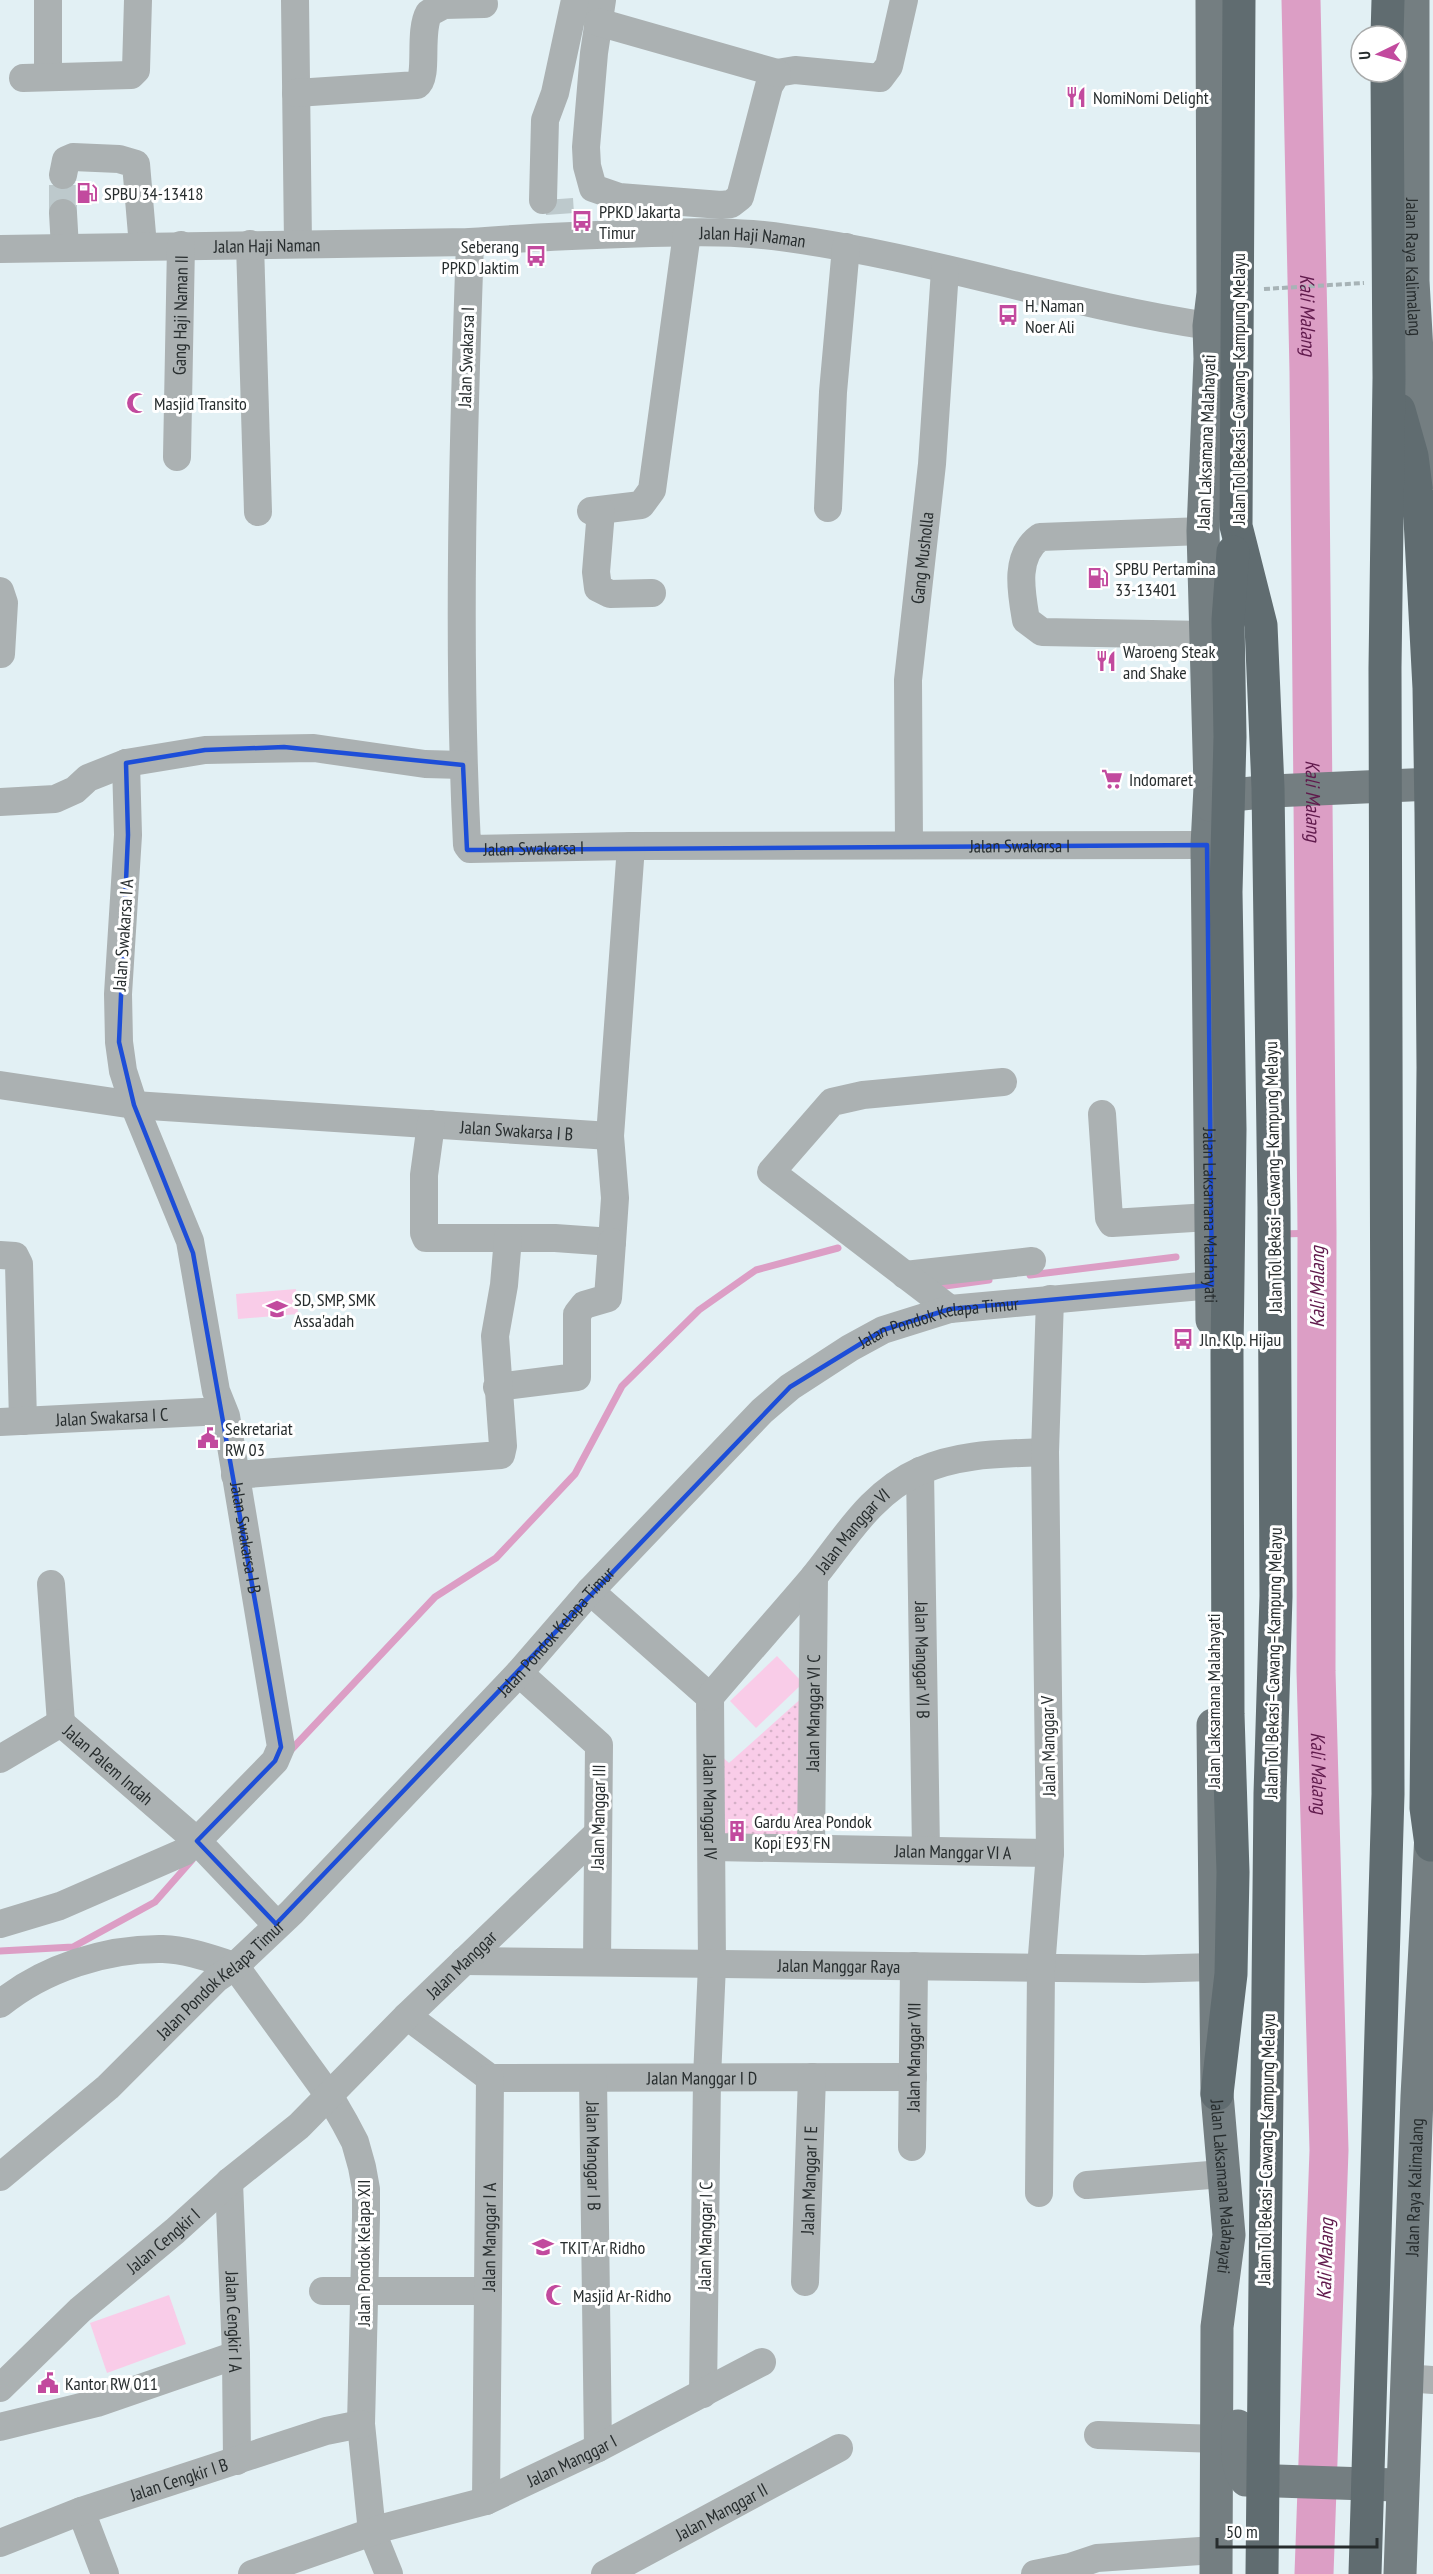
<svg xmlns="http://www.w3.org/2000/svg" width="1433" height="2574" font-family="'PT Sans Narrow',sans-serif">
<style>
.grass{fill:#f9cce8}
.park{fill:url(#park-dots)}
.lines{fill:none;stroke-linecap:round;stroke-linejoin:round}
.stream{stroke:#dc9ec5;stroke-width:7}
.river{stroke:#dc9ec5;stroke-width:39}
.minor-tunnel{stroke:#bdc9cc;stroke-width:28;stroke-dasharray:28 14;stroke-linecap:butt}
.path{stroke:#a7b3b6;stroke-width:4;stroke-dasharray:6 3;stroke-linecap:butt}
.minor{stroke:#abb1b2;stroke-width:28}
.major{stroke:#747e81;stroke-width:33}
.highway{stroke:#606c70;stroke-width:33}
.marked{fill:none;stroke:#1d4ed8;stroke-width:4.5;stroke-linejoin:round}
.labels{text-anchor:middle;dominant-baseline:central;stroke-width:6;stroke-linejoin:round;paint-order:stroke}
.poi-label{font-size:18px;fill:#272d2e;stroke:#fff;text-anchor:start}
.street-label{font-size:18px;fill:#272d2e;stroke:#fff}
.water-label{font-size:20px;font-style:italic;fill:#601a4c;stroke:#fff}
</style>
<defs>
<pattern id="park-dots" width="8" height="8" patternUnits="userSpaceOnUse" patternTransform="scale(1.5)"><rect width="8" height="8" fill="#f9cce8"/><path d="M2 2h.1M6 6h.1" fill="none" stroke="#d5b0c7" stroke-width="1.8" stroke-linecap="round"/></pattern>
</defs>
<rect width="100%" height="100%" fill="#e2f0f4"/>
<g class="grass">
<polygon points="296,1289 298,1314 238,1319 236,1294"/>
<polygon points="777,1656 803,1683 756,1728 730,1701"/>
<polygon points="169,2295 186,2344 107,2373 90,2323"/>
</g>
<polygon class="park" points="805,1695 805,1843 701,1841 704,1740 729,1763"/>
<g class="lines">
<g class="stream">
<polyline points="1282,1234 1317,1233"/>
<polyline points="1030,1275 1176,1257"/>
<polyline points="945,1286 989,1280"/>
<polyline points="290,1751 435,1597 496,1558 575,1474 622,1386 699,1310 756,1270 838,1248"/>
<polyline points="0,1951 73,1947 155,1902 192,1860"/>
</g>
<path class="river" id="s1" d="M1301,0L1309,372L1317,1233L1316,1671L1329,2150L1314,2574"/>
<g class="minor-tunnel">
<polyline points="559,199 560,214"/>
<polyline points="63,213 63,175"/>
</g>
<polyline class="path" points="1264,289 1364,283"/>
<g class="minor">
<polyline points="48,0 48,77"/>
<polyline points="295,0 298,244"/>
<polyline points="602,0 594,53 586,147 587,166 593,188 619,197 721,205 731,204 740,197 769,86 777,73 795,70 880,78 889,66 904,0"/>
<polyline points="598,22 777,73"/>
<polyline points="23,78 131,75 136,70 138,0"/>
<path d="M296,93L417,85C429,77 418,32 429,13L444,5L484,4"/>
<polyline points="63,175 66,160 73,157 119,159 136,164 143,246"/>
<polyline points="543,200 545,120 555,93 575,0"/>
<polyline points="63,213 65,248"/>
<path id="s2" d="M470,242C463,443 457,644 467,845L470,849L631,846L1207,845"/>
<polyline points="250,244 258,512"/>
<path id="s3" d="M0,249L470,242C530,237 590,235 651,233C696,232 742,231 787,238C929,257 1067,305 1209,326"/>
<path id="s4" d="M177,457L181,245"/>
<polyline points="828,508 833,392 846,247"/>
<polyline points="591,511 641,505 652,490 687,233"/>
<polyline points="601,511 596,572 598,588 610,594 652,593"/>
<path d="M1203,531L1040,537C1014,556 1021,591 1026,620L1042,632L1206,635"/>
<polyline points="0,591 4,603 1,654"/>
<path id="s5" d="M126,763L128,835L118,994L119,1042L123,1071L134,1105L190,1241L216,1391L226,1416L281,1747L275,1761L197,1841L276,1924"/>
<polyline points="0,802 55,799 75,790 88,778 126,763 205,750 314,748 425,764 463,765"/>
<path id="s6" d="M909,845L908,680L932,464L945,270"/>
<path id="s7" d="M0,1085L134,1105L610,1136"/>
<polyline points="1102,1114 1109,1218 1112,1223 1209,1217"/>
<polyline points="431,1124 424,1175 424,1233 426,1238 555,1238 612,1242 615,1198 610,1136 631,846"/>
<polyline points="0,1255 15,1256 19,1264 23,1421"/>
<polyline points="905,1275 1032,1261"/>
<polyline points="950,1309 771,1172 832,1102 863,1095 1003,1082"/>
<polyline points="497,1387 577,1377 577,1314 584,1305 608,1298 612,1242"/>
<path id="s8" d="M0,1422L223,1411"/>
<path id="s9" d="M920,1471L926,1850"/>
<polyline points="235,1475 501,1455 503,1446 495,1336 504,1285 508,1238"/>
<polyline points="51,1584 61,1723"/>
<path id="s10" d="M590,1591L710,1697L712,1965L707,2078L703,2394"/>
<polyline points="519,1673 599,1745 597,1962"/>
<path id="s11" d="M710,1697C744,1657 778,1619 812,1579C845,1539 870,1493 920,1471C960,1453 1002,1454 1045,1452"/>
<path id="s12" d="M0,1759L61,1723L197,1841L184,1852L60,1906L0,1924"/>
<path id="s13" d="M713,1847L1050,1853"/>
<path id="s14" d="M811,1848L814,1577"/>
<path id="s15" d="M464,1961L1144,1969L1214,1967"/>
<polyline points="235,1966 330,2097 345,2123 355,2142 362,2167 366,2189 366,2217 361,2424 372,2532 389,2574"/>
<path d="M0,2004C44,1968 107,1948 163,1949C188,1950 212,1959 235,1966"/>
<polyline points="407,2016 490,2078"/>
<path id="s16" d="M490,2078L913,2077"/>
<path id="s17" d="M593,2078L598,2448"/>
<path id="s18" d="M912,2147L914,1966"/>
<path id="s19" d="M0,2177L108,2087L216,1979L235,1966L292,1912L519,1673L590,1591L762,1411L790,1387L850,1348L883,1330L950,1309L1212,1285"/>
<path id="s20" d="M229,2182L236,2355L237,2461"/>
<polyline points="1087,2185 1222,2174"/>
<polyline points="1039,2193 1041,1968 1050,1853 1045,1452 1050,1299"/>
<path id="s21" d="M805,2282L812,2077"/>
<polyline points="323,2291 488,2291"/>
<polyline points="1405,2378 1433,2380"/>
<path id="s22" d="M0,2388L80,2310L175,2231L229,2182L299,2126L407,2016L597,1834"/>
<polyline points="0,2427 97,2403 236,2355"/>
<polyline points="1098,2435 1218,2439"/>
<path id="s23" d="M486,2501L490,2078"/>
<polyline points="81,2511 105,2574"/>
<path id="s24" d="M0,2543L81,2511L326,2431L361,2424"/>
<path id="s25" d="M252,2574L386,2527L486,2501L598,2448L762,2362"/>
<path id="s26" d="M605,2574L839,2448"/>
<polyline points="1035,2574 1070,2567 1097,2558 1215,2550"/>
</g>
<g class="major">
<path id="s27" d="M1212,0L1213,293L1209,326L1210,359L1203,531L1210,787L1207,845L1212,1320"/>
<path id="s28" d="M1413,0V281L1424,475"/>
<polyline points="1210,805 1233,795 1272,791 1433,784"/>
<path id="s29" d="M1213,1725L1217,2094L1229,2235L1217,2327L1216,2574"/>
<path d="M1238,2426C1238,2442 1235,2468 1246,2480L1396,2485"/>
<path id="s30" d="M1400,2574L1417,2096L1432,1815"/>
</g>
<g class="highway">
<polyline points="1239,0 1236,526 1261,625 1268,788 1274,1207 1276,1596 1270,1794 1262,2574"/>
<polyline points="1387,36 1388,0"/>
<polyline points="1399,410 1412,456 1420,519 1429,688 1431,812 1433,1067 1426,1808 1431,1845"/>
<polyline points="1217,2094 1231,1974 1233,1872 1228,1714 1227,1353 1230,1129 1226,892 1230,737 1228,620 1233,552"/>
<polyline points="1365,2574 1388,1794 1385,668 1389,378 1387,72"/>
</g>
</g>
<path class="marked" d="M284,747L463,765L467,850L1207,845L1212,1285L950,1309L883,1330L790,1387L276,1924L197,1841L275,1761L281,1747L193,1253L134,1105L119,1042L128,835L126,763L205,750Z"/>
<defs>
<symbol id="restaurant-bare" viewBox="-9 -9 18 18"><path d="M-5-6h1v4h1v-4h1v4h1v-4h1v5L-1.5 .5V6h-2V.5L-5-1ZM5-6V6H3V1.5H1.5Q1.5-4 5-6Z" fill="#c24a9e" stroke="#fff" stroke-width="2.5" paint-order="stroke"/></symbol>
<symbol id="fuel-bare" viewBox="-9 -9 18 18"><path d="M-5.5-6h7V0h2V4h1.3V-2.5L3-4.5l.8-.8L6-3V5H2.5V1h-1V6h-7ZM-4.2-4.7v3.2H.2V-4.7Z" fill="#c24a9e" stroke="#fff" stroke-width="2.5" paint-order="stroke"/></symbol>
<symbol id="bus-bare" viewBox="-9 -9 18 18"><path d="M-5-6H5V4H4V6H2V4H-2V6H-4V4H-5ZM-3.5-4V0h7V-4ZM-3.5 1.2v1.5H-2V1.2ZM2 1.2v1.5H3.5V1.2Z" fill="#c24a9e" stroke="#fff" stroke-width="2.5" paint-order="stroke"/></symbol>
<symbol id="mosque-bare" viewBox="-9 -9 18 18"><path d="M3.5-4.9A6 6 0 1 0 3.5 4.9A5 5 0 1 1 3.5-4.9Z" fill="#c24a9e" stroke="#fff" stroke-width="2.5" paint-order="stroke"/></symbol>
<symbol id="supermarket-bare" viewBox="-9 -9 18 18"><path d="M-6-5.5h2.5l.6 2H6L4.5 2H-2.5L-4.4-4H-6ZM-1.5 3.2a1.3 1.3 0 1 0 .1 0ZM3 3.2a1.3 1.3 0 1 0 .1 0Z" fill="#c24a9e" stroke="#fff" stroke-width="2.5" paint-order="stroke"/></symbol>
<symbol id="school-bare" viewBox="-9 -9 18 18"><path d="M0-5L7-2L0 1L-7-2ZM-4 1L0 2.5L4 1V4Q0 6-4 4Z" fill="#c24a9e" stroke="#fff" stroke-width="2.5" paint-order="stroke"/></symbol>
<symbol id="civic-bare" viewBox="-9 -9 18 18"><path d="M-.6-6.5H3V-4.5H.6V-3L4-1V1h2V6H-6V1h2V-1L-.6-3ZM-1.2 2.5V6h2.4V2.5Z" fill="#c24a9e" stroke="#fff" stroke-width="2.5" paint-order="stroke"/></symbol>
<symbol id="building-bare" viewBox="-9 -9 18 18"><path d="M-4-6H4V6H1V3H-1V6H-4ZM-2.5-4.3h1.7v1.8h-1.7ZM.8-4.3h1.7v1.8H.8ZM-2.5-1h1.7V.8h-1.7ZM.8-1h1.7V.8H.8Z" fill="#c24a9e" stroke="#fff" stroke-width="2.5" paint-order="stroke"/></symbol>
</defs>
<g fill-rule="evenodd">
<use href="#restaurant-bare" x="1061" y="82" width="30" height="30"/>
<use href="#fuel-bare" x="72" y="178" width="30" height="30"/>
<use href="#bus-bare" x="567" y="206" width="30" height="30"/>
<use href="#bus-bare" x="521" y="241" width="30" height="30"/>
<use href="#bus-bare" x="993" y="300" width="30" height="30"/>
<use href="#mosque-bare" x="122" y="388" width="30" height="30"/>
<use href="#fuel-bare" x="1083" y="563" width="30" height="30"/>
<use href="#restaurant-bare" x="1091" y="646" width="30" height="30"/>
<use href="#supermarket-bare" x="1097" y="764" width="30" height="30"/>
<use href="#school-bare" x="262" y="1294" width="30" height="30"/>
<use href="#bus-bare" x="1168" y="1324" width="30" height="30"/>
<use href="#civic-bare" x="193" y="1423" width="30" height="30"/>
<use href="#building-bare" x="722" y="1816" width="30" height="30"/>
<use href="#school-bare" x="528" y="2232" width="30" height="30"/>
<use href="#mosque-bare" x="541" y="2280" width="30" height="30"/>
<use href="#civic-bare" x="33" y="2368" width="30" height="30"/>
</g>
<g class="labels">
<g class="poi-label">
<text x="1093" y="97">NomiNomi Delight</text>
<text x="104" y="193">SPBU 34-13418</text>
<text x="599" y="211">PPKD Jakarta<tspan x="599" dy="21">Timur</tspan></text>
<text x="519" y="246" text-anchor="end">Seberang<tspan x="519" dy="21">PPKD Jaktim</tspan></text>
<text x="1025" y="305">H. Naman<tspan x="1025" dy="21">Noer Ali</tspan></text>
<text x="154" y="403">Masjid Transito</text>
<text x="1115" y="568">SPBU Pertamina<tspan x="1115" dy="21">33-13401</tspan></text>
<text x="1123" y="651">Waroeng Steak<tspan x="1123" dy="21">and Shake</tspan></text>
<text x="1129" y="779">Indomaret</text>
<text x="294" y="1299">SD, SMP, SMK<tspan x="294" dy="21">Assa'adah</tspan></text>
<text x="1200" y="1339">Jln. Klp. Hijau</text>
<text x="225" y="1428">Sekretariat<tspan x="225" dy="21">RW 03</tspan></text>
<text x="754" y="1821">Gardu Area Pondok<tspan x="754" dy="21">Kopi E93 FN</tspan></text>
<text x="560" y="2247">TKIT Ar Ridho</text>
<text x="573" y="2295">Masjid Ar-Ridho</text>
<text x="65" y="2383">Kantor RW 011</text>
</g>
<g class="street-label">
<text stroke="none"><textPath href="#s3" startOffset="753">Jalan Haji Naman</textPath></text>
<text stroke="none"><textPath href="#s3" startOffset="267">Jalan Haji Naman</textPath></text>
<text stroke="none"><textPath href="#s28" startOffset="267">Jalan Raya Kalimalang</textPath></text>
<text stroke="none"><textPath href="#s4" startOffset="142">Gang Haji Naman II</textPath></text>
<text transform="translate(466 357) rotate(-88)">Jalan Swakarsa I</text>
<text transform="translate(1238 389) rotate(-90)">Jalan Tol Bekasi–Cawang–Kampung Melayu</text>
<text transform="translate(1206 442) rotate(-88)">Jalan Laksamana Malahayati</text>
<text stroke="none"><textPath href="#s6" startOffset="288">Gang Musholla</textPath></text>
<text stroke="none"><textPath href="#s2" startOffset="1158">Jalan Swakarsa I</textPath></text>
<text stroke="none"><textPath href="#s2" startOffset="672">Jalan Swakarsa I</textPath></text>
<text transform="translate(123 935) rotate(-86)">Jalan Swakarsa I A</text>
<text stroke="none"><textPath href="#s7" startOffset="519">Jalan Swakarsa I B</textPath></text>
<text transform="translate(1273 1177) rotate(-91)">Jalan Tol Bekasi–Cawang–Kampung Melayu</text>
<text stroke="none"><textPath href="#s27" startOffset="1216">Jalan Laksamana Malahayati</textPath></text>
<text stroke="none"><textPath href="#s19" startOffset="1284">Jalan Pondok Kelapa Timur</textPath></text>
<text stroke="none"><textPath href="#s8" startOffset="112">Jalan Swakarsa I C</textPath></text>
<text stroke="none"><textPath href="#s11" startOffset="219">Jalan Manggar VI</textPath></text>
<text stroke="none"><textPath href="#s5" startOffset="794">Jalan Swakarsa I B</textPath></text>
<text stroke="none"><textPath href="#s19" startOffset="780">Jalan Pondok Kelapa Timur</textPath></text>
<text stroke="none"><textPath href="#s9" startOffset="189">Jalan Manggar VI B</textPath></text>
<text transform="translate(1273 1663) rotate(-89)">Jalan Tol Bekasi–Cawang–Kampung Melayu</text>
<text transform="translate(1213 1701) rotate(-90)">Jalan Laksamana Malahayati</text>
<text stroke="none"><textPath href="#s14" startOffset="135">Jalan Manggar VI C</textPath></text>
<text transform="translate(1048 1746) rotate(-91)">Jalan Manggar V</text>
<text stroke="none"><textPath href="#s12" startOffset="134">Jalan Palem Indah</textPath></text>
<text stroke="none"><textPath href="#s10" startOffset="270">Jalan Manggar IV</textPath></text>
<text transform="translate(598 1817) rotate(-89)">Jalan Manggar III</text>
<text stroke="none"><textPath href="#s13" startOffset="240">Jalan Manggar VI A</textPath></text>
<text stroke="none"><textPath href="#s22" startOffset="627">Jalan Manggar</textPath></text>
<text stroke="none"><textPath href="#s15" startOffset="375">Jalan Manggar Raya</textPath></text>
<text stroke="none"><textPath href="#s19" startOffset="296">Jalan Pondok Kelapa Timur</textPath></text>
<text stroke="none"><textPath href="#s18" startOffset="90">Jalan Manggar VII</textPath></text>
<text stroke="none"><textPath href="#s16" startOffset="212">Jalan Manggar I D</textPath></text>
<text transform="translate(1266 2149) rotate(-89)">Jalan Tol Bekasi–Cawang–Kampung Melayu</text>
<text stroke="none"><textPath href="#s17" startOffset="78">Jalan Manggar I B</textPath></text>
<text stroke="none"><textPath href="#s21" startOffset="102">Jalan Manggar I E</textPath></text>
<text stroke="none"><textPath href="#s29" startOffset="462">Jalan Laksamana Malahayati</textPath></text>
<text stroke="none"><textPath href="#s30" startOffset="387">Jalan Raya Kalimalang</textPath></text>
<text transform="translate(705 2236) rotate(-89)">Jalan Manggar I C</text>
<text stroke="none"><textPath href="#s23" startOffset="264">Jalan Manggar I A</textPath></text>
<text stroke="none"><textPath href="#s22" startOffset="220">Jalan Cengkir I</textPath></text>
<text transform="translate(363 2253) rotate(-90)">Jalan Pondok Kelapa XII</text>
<text stroke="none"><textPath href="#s20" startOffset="140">Jalan Cengkir I A</textPath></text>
<text stroke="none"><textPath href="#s25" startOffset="340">Jalan Manggar I</textPath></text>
<text stroke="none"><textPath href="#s24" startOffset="190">Jalan Cengkir I B</textPath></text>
<text stroke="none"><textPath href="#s26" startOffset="132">Jalan Manggar II</textPath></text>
</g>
<g class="water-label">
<text stroke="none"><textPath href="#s1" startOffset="315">Kali Malang</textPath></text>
<text stroke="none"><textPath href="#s1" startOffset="801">Kali Malang</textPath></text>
<text transform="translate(1317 1287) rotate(-90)">Kali Malang</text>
<text stroke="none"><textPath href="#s1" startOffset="1773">Kali Malang</textPath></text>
<text transform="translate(1325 2259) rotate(-88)">Kali Malang</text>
</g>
</g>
<g transform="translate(1379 54) rotate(265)"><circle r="28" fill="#ffffff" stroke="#a9abab" stroke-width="1.5"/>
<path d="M0-4.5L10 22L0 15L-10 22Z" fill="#c24a9e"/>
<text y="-9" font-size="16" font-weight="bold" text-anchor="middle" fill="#272d2e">U</text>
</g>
<path d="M1217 2538v9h160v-9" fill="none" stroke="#272d2e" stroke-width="3"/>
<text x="1226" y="2538" font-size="18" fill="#272d2e" stroke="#ffffff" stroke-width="4.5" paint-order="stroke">50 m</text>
</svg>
